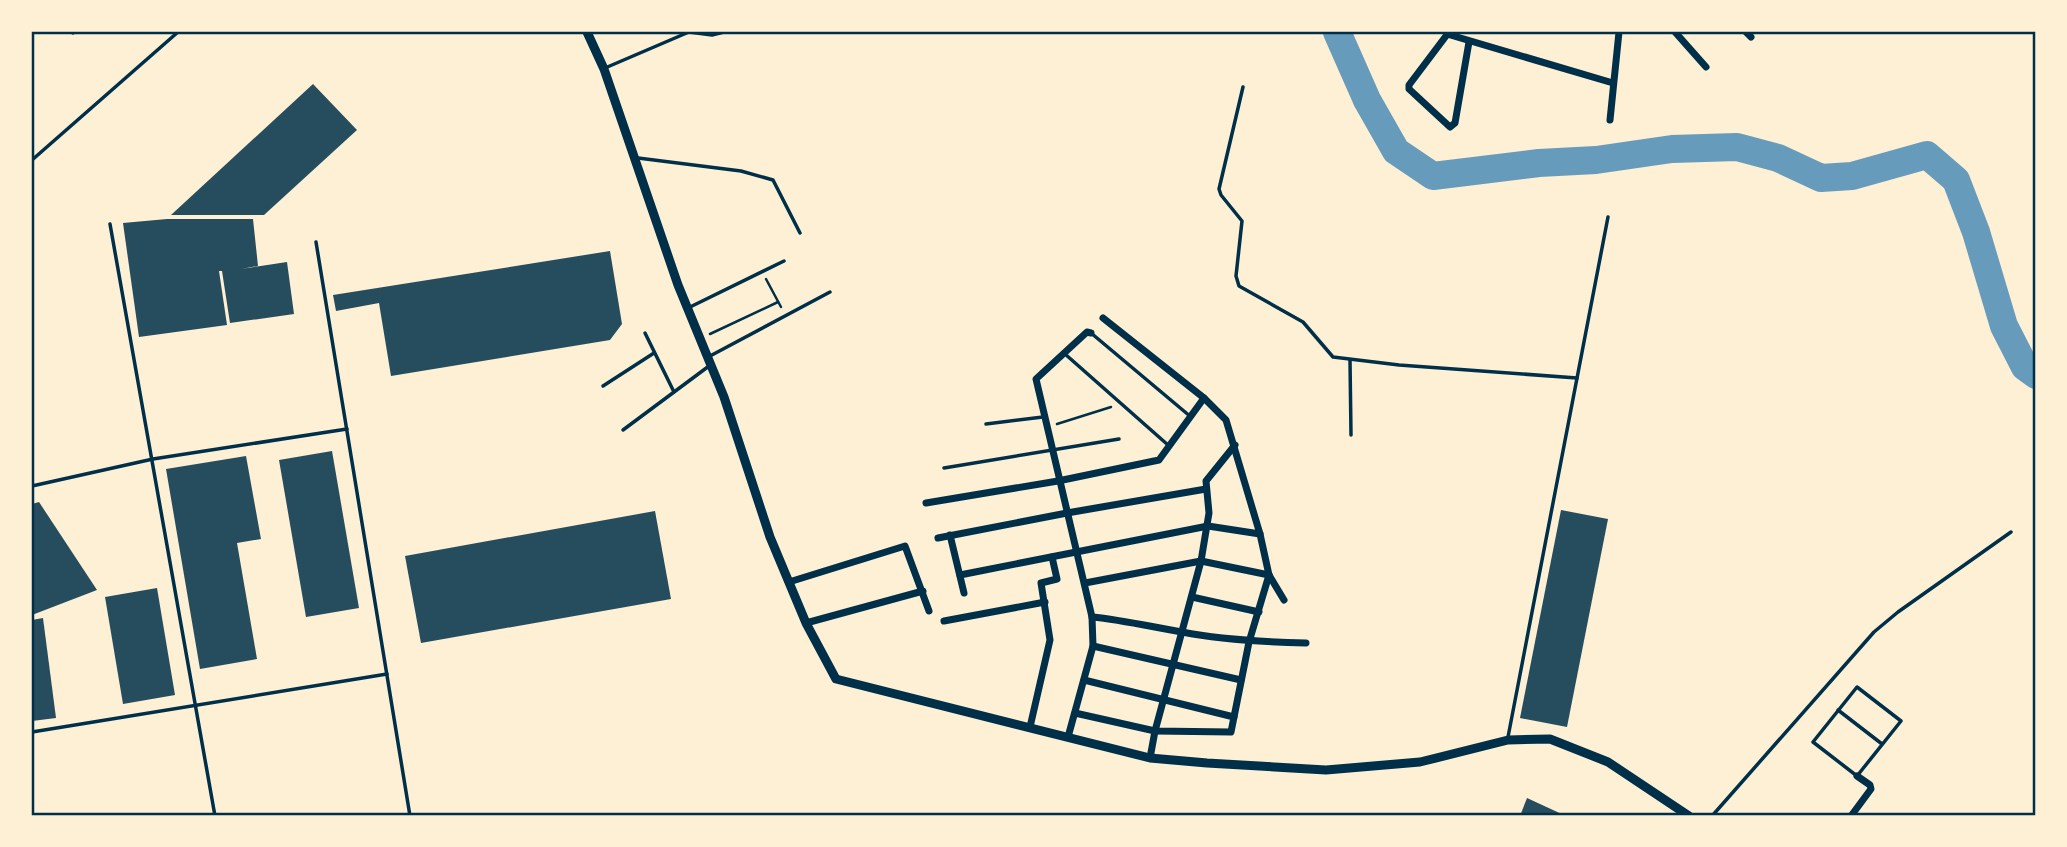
<svg xmlns="http://www.w3.org/2000/svg" width="2067" height="847" font-family="Literata,serif">
<style>
.lines{fill:none;stroke-linecap:round;stroke-linejoin:round}
.river{stroke:#669bbc;stroke-width:28}
.building{fill:#264d5e}
.path{stroke:#003049;stroke-width:2.5}
.service{stroke:#003049;stroke-width:3.5}
.minor{stroke:#003049;stroke-width:7}
.tertiary{stroke:#003049;stroke-width:9}
.neatline{fill:none;stroke:#003049;stroke-width:2.5}
</style>
<rect width="100%" height="100%" fill="#fdf0d5"/>
<g class="lines">
<polyline class="river" points="1337,32 1367,100 1396,151 1433,176 1539,163 1596,160 1672,149 1737,147 1778,158 1821,178 1852,176 1927,155 1956,180 1976,232 2004,326 2025,367 2036,375"/>
</g>
<g class="building">
<polygon points="313,84 357,130 264,215 171,215"/>
<polygon points="167,219 253,219 258,266 241,269 287,262 294,314 230,323 222,271 219,271 227,325 139,337 123,223"/>
<polygon points="610,251 622,324 610,340 391,376 379,303 336,311 333,295"/>
<polygon points="332,451 359,608 306,617 279,460"/>
<polygon points="246,456 261,539 237,543 257,659 200,669 166,469"/>
<polygon points="39,502 97,590 32,615 32,504"/>
<polygon points="1561,510 1608,519 1567,727 1520,718"/>
<polygon points="655,511 671,599 421,643 405,556"/>
<polygon points="157,588 175,695 123,704 105,597"/>
<polygon points="43,618 56,718 32,721 32,620"/>
<polygon points="1527,798 1566,816 1520,816"/>
</g>
<g class="lines">
<g class="path">
<polyline points="766,279 781,307"/>
<polyline points="710,334 778,302"/>
<polyline points="1057,424 1111,407"/>
</g>
<g class="service">
<polyline points="73,32 73,33"/>
<polyline points="605,68 689,32 712,35 724,32"/>
<polyline points="1243,87 1219,189 1221,195 1242,221 1236,276 1239,286 1303,322 1333,357 1399,365 1577,378"/>
<polyline points="638,158 741,171 773,180 800,233"/>
<polyline points="32,160 178,32"/>
<polyline points="110,224 215,816"/>
<polyline points="316,242 410,816"/>
<polyline points="688,308 784,261"/>
<polyline points="645,333 674,392"/>
<polyline points="1091,333 1191,417"/>
<polyline points="1065,354 1168,445"/>
<polyline points="710,356 830,292"/>
<polyline points="1350,360 1351,435"/>
<polyline points="603,386 654,353"/>
<polyline points="986,424 1043,417"/>
<polyline points="623,430 709,366"/>
<polyline points="944,468 1119,439"/>
<polyline points="32,486 153,459 347,429"/>
<polygon points="1857,687 1901,721 1857,776 1813,742"/>
<polyline points="1838,710 1882,744"/>
<polyline points="32,732 387,674"/>
<polyline points="1508,737 1608,217"/>
<polyline points="1712,816 1874,632 1898,612 2011,532"/>
</g>
<g class="minor">
<polyline points="1449,32 1409,85 1409,89 1450,127 1455,123 1469,42"/>
<polyline points="1675,32 1706,67"/>
<polyline points="1746,32 1751,37"/>
<polyline points="1447,34 1613,83"/>
<polyline points="1610,120 1619,32"/>
<polyline points="1103,318 1204,398 1226,420 1260,534 1269,575 1284,600"/>
<polyline points="926,503 1058,481 1159,460 1204,398"/>
<polyline points="950,535 964,593"/>
<polyline points="938,538 1067,513 1206,489"/>
<polyline points="960,575 1208,526 1260,534"/>
<polyline points="789,582 905,546 929,611"/>
<polyline points="1085,583 1201,561 1269,575"/>
<polyline points="1192,597 1259,612"/>
<path d="M1092,617C1123,620 1152,627 1182,632C1223,640 1264,642 1306,643"/>
<polyline points="944,621 1045,602"/>
<polyline points="806,623 923,591"/>
<polyline points="1093,646 1241,680"/>
<polyline points="1084,680 1234,717"/>
<polyline points="1075,713 1155,731 1231,732 1249,642 1269,575"/>
<polyline points="1030,727 1050,640 1041,583 1057,579 1052,557"/>
<polyline points="1068,737 1093,646 1092,617 1036,379 1087,332 1091,333"/>
<polyline points="1150,758 1155,731 1201,561 1209,513 1206,481 1235,445"/>
<polyline points="1851,816 1871,789 1870,785 1857,776"/>
</g>
<polyline class="tertiary" points="587,32 604,69 678,285 724,397 770,537 806,623 836,679 1150,758 1207,763 1326,770 1420,762 1508,740 1550,739 1608,762 1689,816"/>
</g>
<rect width="2067" height="847" fill="none" stroke="#fdf0d5" stroke-width="66"/>
<rect x="33" y="33" width="2001" height="781" class="neatline"/>
</svg>
